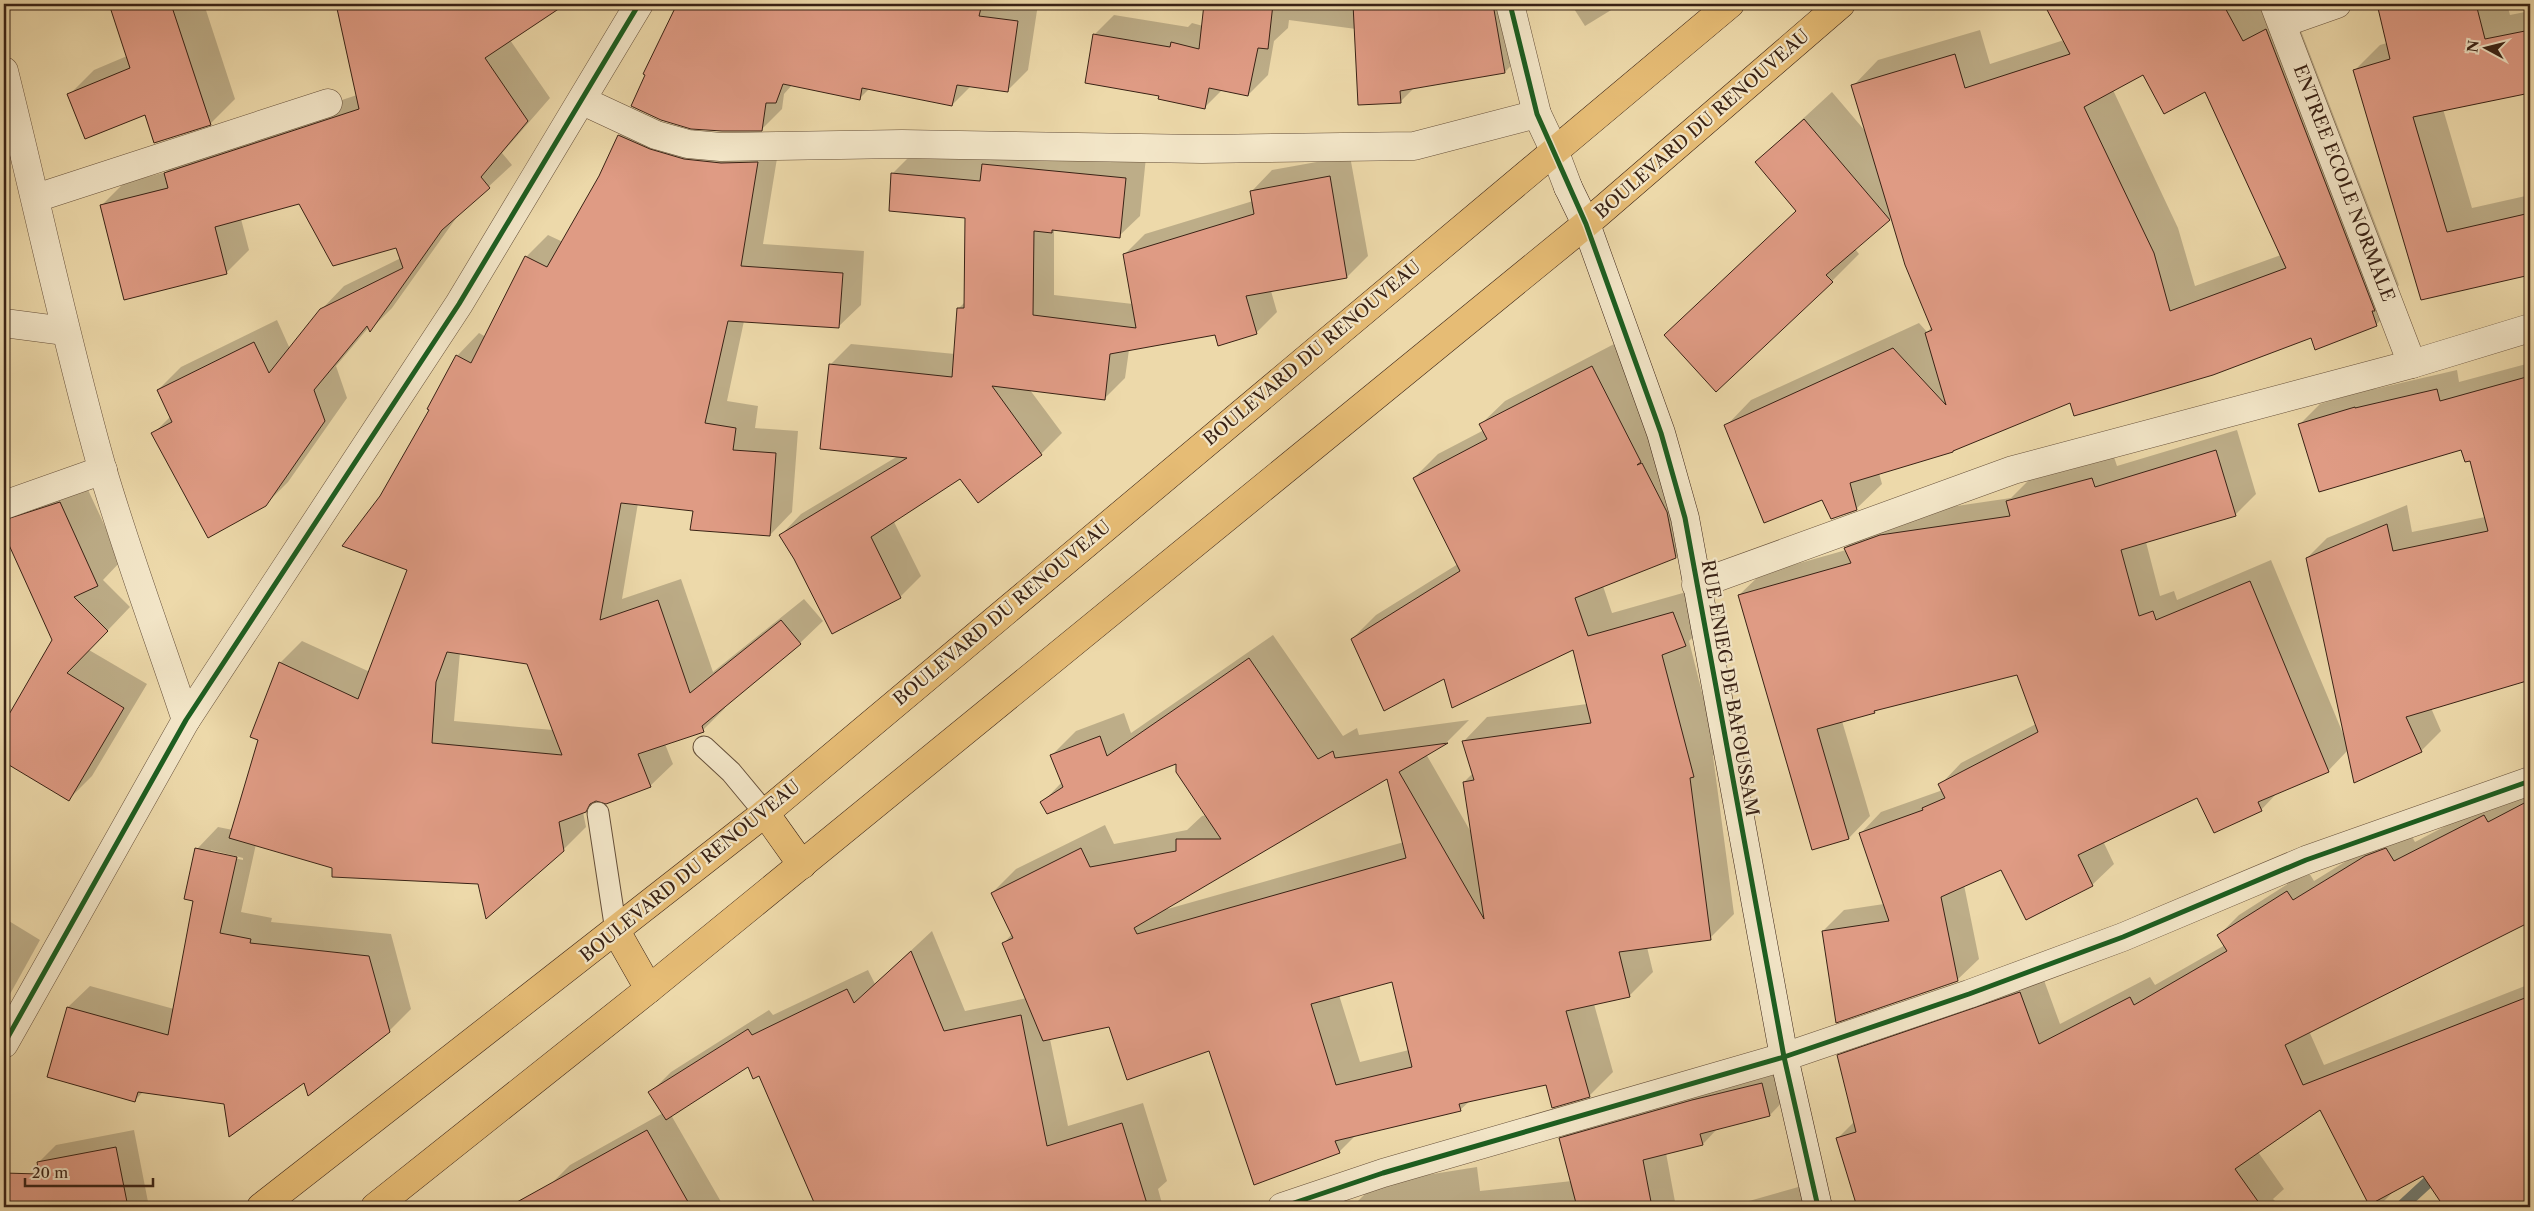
<svg xmlns="http://www.w3.org/2000/svg" width="2534" height="1211" font-family="'Libre Caslon Text',serif">
<style>
.shadow{fill:#0003;fill-rule:evenodd}
.lines{fill:none;stroke-linecap:round;stroke-linejoin:round}
.stream{stroke:#747d73;stroke-width:12}
.building{fill:#df9b84;stroke:#392215;fill-rule:evenodd}
.lane-casing{stroke:#66503a;stroke-width:23}
.street-casing{stroke:#66503a;stroke-width:29}
.secondary-casing{stroke:#392215;stroke-width:29}
.highway-casing{stroke:#392215;stroke-width:29}
.lane{stroke:#f3e6c8;stroke-width:21}
.street{stroke:#f3e6c8;stroke-width:28}
.secondary{stroke:#f3e6c8;stroke-width:28}
.highway{stroke:#e6bc75;stroke-width:28}
.cycleway-casing{stroke:#f3e6c8;stroke-width:8}
.cycleway{stroke:#1b5e20;stroke-width:5}
.labels{text-anchor:middle;dominant-baseline:central;stroke-width:4.5;stroke-linejoin:round;paint-order:stroke}
.street-label{font-size:18px;fill:#392215;stroke:#f3e6c8}
</style>
<rect width="100%" height="100%" fill="#edd9aa"/>
<filter id="stains"><feTurbulence type="fractalNoise" baseFrequency=".004" numOctaves="4"/><feColorMatrix values="0 0 0 0 .2 0 0 0 0 .09 0 0 0 0 .02 0 0 0 .5 -.17"/></filter>
<radialGradient id="worn" r=".72"><stop offset=".6" stop-color="#630" stop-opacity="0"/><stop offset="1" stop-color="#630" stop-opacity=".3"/></radialGradient>
<g class="shadow">
<polygon points="110,4 204,4 235,99 210,124 145,113 69,95 94,70 127,56"/>
<polygon points="337,4 557,4 544,17 510,40 550,98 502,153 512,165 459,214 392,308 370,330 369,327 336,366 347,398 288,482 265,505 153,434 171,416 158,390 181,367 277,320 290,349 321,310 344,286 401,258 397,247 300,203 241,219 249,250 226,273 102,205 124,183 166,172 188,151 357,95"/>
<polygon points="679,4 1038,4 1028,70 1008,90 971,86 952,105 870,88 859,99 792,85 784,94 782,109 762,129 645,73"/>
<polygon points="1205,4 1516,4 1524,52 1505,72 1415,87 1400,102 1356,29 1289,20 1288,28 1274,41 1268,75 1248,95 1222,90 1204,108 1160,95 1094,35 1114,15 1188,27 1192,23 1203,26"/>
<polygon points="1571,4 1621,4 1585,26"/>
<path d="M2046,4H2261L2268,17L2291,5L2399,285L2397,287L2401,299L2376,325L2312,337L2071,401L1953,451L1879,473L1882,484L1856,509L1823,499L1726,426L1751,400L1919,323L1927,332L1932,327L1892,217L1855,249L1859,254L1832,281L1716,390L1797,210L1756,162L1832,92L1866,132L1853,86L1878,60L1980,30L1990,64L2064,40ZM2143,74L2205,91L2281,255L2195,286L2178,228L2113,90Z"/>
<polygon points="2378,4 2507,4 2510,15 2530,11 2530,77 2475,90 2443,109 2472,208 2530,195 2530,273 2422,298 2355,70 2380,45 2387,43"/>
<path d="M641,113L672,127L707,137L780,140L763,244L864,251L861,305L838,327L744,321L727,401L758,406L755,428L798,431L792,512L770,535L695,510L638,503L622,599L681,579L713,672L804,599L823,621L800,643L724,706L725,708L703,730L665,744L673,764L650,786L596,800L583,812L586,827L563,850L479,883L334,867L256,844L241,912L272,918L271,922L391,934L411,1009L389,1031L305,1081L225,1103L143,1092L135,1100L68,1007L90,986L174,1009L194,900L197,849L218,827L233,830L280,663L302,641L370,672L409,569L381,497L431,410L457,356L479,333L486,337L526,257L548,235L563,242L600,177L619,135ZM460,652L527,663L553,730L454,721ZM211,850L243,858V860L211,853Z"/>
<polygon points="1004,143 1146,157 1140,216 1119,236 1054,229 1054,295 1133,304 1124,255 1145,234 1253,201 1252,191 1272,170 1350,156 1368,256 1347,277 1271,291 1277,312 1256,333 1216,333 1129,350 1125,378 1104,399 1030,390 1062,433 1041,454 978,502 960,477 893,520 921,576 900,597 832,632 796,558 781,535 801,514 898,456 830,365 851,344 955,354 959,308 965,302 967,216 892,174 913,153 988,159"/>
<path d="M1616,343L1700,533L1676,557L1603,586L1612,613L1697,589L1709,621L1689,641L1717,752L1713,756L1734,914L1710,938L1647,947L1653,972L1629,996L1594,1004L1613,1072L1589,1096L1547,1084L1471,1100L1460,1110L1356,1135L1339,1152L1210,1049L1110,1026L1050,1039L1068,1126L1143,1103L1167,1181L1158,1189L1163,1207H817L760,1074L748,1065L671,1115L724,1207H516L551,1189L549,1186L570,1165L663,1113L650,1093L671,1072L769,1010L773,1015L868,970L875,984L932,931L965,1011L1027,998L1004,943L1012,934L992,893L1016,869L1105,825L1114,844L1187,830L1202,816L1207,815L1177,762L1042,803L1062,782L1052,755L1076,731L1124,713L1131,733L1273,635L1343,736L1357,728L1359,735L1469,720L1447,742L1426,754L1472,834L1464,782L1473,773L1464,741L1487,717L1587,704L1573,648L1444,677L1352,639L1376,615L1458,564L1414,478L1438,454L1484,430L1481,424L1505,401ZM1388,777L1404,842L1164,910V909ZM1393,980L1409,1050L1360,1062L1339,995Z"/>
<polygon points="2530,363 2530,673 2522,681 2431,708 2441,731 2421,751 2348,750 2328,771 2279,791 2261,810 2198,796 2103,841 2114,864 2092,885 2002,868 1964,885 1979,959 1957,980 1823,931 1844,910 1884,904 1860,834 1881,812 1940,791 1942,790 1940,785 1961,763 2036,724 2018,674 1878,708 1874,712 1842,721 1870,816 1849,838 1812,848 1739,595 1761,574 1846,550 1845,548 1867,527 1902,514 2011,498 2029,480 2114,457 2117,466 2237,430 2256,494 2235,515 2146,542 2160,596 2174,591 2177,600 2271,560 2344,736 2307,558 2327,538 2407,505 2412,532 2485,517 2470,459 2462,448 2300,424 2320,404 2375,387 2375,389 2457,370 2459,382"/>
<polygon points="83,479 121,561 103,580 130,607 89,650 147,684 92,776 69,799 4,761 4,725 54,640 4,531 4,514"/>
<polygon points="2530,792 2530,921 2309,1031 2324,1065 2530,984 2530,1207 2445,1207 2423,1174 2396,1189 2378,1207 2371,1207 2321,1109 2258,1152 2284,1189 2273,1199 2281,1207 1859,1207 1838,1138 1855,1121 1839,1056 1859,1035 2041,972 2060,1024 2150,977 2155,985 2225,945 2219,935 2239,915 2308,871 2314,881 2387,836 2407,828 2415,842 2505,795"/>
<polygon points="4,918 40,940 4,1005"/>
<polygon points="1783,1063 1790,1094 1770,1115 1718,1128 1703,1144 1666,1153 1676,1207 1355,1207 1355,1204 1376,1183 1477,1167 1480,1191 1572,1181 1561,1139 1582,1118"/>
<polygon points="134,1130 149,1207 45,1207 60,1200 38,1163 56,1145"/>
<polygon points="1809,1184 1815,1207 1728,1207"/>
</g>
<g class="lines">
<polyline class="stream" points="2401,1207 2439,1172"/>
</g>
<g class="building">
<polygon points="109,4 171,4 211,125 154,143 145,115 85,139 67,94 130,68"/>
<polygon points="336,4 566,4 485,58 528,121 481,177 490,188 442,230 370,332 367,326 314,390 325,421 266,506 208,538 151,433 172,422 157,390 254,342 269,373 320,309 403,268 396,248 333,266 299,204 215,227 227,274 124,300 100,205 168,188 164,173 359,109"/>
<polygon points="677,4 982,4 979,16 1018,21 1008,92 957,85 952,106 862,88 860,100 783,84 776,103 766,103 762,131 722,131 691,129 661,120 631,106 645,75 643,74"/>
<polygon points="1204,4 1273,4 1268,49 1258,48 1248,96 1209,88 1205,109 1158,99 1159,96 1085,83 1093,34 1170,47 1171,42 1199,49"/>
<polygon points="1353,4 1493,4 1505,73 1400,91 1401,103 1358,105"/>
<path d="M2044,4H2223L2243,41L2266,29L2375,311H2372L2377,326L2315,350L2311,338L2213,375L2074,416L2070,403L1953,451V452L1850,483L1857,510L1831,519L1822,500L1764,523L1724,425L1893,348L1946,405L1925,333L1932,330L1905,265L1851,85L1955,54L1965,88L2070,54ZM2143,75L2164,114L2205,92L2286,268L2170,311L2154,253L2084,107Z"/>
<polygon points="2377,4 2476,4 2485,39 2530,30 2530,93 2413,117 2447,232 2530,213 2530,275 2421,300 2353,70 2390,59"/>
<polygon points="1804,119 1890,220 1826,275 1833,282 1716,392 1664,335 1796,211 1755,162"/>
<path d="M618,135L650,149L684,159L721,163L758,162L741,266L843,273L839,328L728,321L705,423L736,428L733,450L776,453L770,536L690,530L693,511L621,503L600,620L658,600L690,693L781,620L801,644L702,726L704,732L638,754L651,787L606,804L596,801L590,804L586,812L559,822L564,851L486,919L478,884L332,877V868L229,838L258,740L250,737L279,662L358,699L407,570L342,546L380,496L429,410L427,409L456,355L471,363L525,256L547,267L599,176ZM447,652L527,664L562,755L432,743L436,682Z"/>
<polygon points="982,164 1126,178 1120,238 1052,230 1052,233 1034,231 1033,315 1136,328 1123,254 1254,214 1250,191 1330,176 1347,278 1246,296 1257,334 1218,346 1215,335 1110,354 1105,400 992,386 1042,455 978,503 960,479 871,537 901,598 832,634 794,559 779,535 907,458 820,449 829,364 952,377 957,308 964,308 965,218 889,211 891,173 980,181"/>
<path d="M1592,366L1641,462L1637,465L1642,463L1667,512L1676,558L1575,598L1588,636L1673,612L1686,646L1662,655L1694,777L1690,778L1711,940L1619,952L1630,997L1566,1011L1590,1097L1552,1108L1546,1085L1459,1104L1461,1111L1335,1141L1340,1153L1254,1185L1209,1051L1127,1080L1109,1027L1043,1041L1002,943L1013,938L991,893L1081,848L1090,867L1176,851V839H1221L1176,772V764L1047,814L1040,802L1063,787L1050,755L1100,736L1107,756L1249,658L1318,759L1333,751L1335,758L1448,743L1399,772L1484,919L1463,782L1474,780L1462,741L1591,723L1573,650L1452,708L1444,679L1384,711L1351,639L1460,571L1413,478L1487,439L1479,424ZM1387,779L1406,858L1137,934L1134,928ZM1392,982L1412,1067L1336,1085L1311,1004Z"/>
<polygon points="2530,376 2530,680 2406,717 2422,752 2354,783 2306,558 2387,524 2393,551 2488,531 2470,461 2465,462 2461,450 2319,492 2298,424 2355,407 2355,408 2437,389 2440,401"/>
<polygon points="2216,450 2236,516 2121,550 2139,616 2153,611 2156,620 2250,581 2329,772 2258,802 2262,811 2214,833 2197,798 2078,855 2093,886 2026,920 2001,870 1941,897 1958,981 1836,1023 1822,931 1889,921 1859,833 1923,810 1922,808 1945,798 1938,784 2038,732 2017,675 1874,711 1875,713 1817,729 1849,839 1812,850 1738,595 1851,563 1844,548 1880,535 2010,516 2006,501 2092,478 2095,487"/>
<polygon points="60,502 98,586 74,597 108,631 67,673 124,708 69,801 4,762 4,723 52,640 4,534 4,520"/>
<polygon points="2530,800 2530,922 2285,1045 2303,1085 2530,996 2530,1207 2444,1207 2423,1176 2369,1205 2320,1110 2235,1169 2262,1207 1857,1207 1836,1138 1856,1132 1837,1055 2020,992 2039,1044 2130,997 2134,1005 2227,951 2217,935 2287,891 2293,900 2365,856 2386,848 2394,861 2484,815 2488,822"/>
<polygon points="195,848 237,857 220,933 251,939 250,943 369,956 390,1032 308,1096 304,1083 229,1137 224,1104 138,1092 135,1102 47,1077 67,1007 168,1035 193,901 184,899"/>
<polygon points="911,951 944,1031 1021,1015 1047,1146 1122,1123 1148,1207 816,1207 759,1076 753,1079 748,1067 666,1120 648,1092 748,1029 752,1035 847,989 854,1003"/>
<polygon points="1762,1083 1770,1116 1700,1134 1703,1145 1643,1160 1652,1207 1577,1207 1559,1138 1692,1100"/>
<polygon points="647,1130 691,1207 508,1207"/>
<polygon points="116,1147 128,1207 4,1207 4,1173 39,1174 37,1162"/>
</g>
<g class="lines">
<defs>
<g id="lane">
<polyline points="704,747 731,772 765,813"/>
<polyline points="598,813 616,931"/>
</g>
<g id="street">
<polyline points="1510,4 1537,114 1554,150 1568,187"/>
<polyline points="2274,4 2412,364"/>
<polyline points="2283,23 2337,4"/>
<path d="M4,71C37,203 65,337 102,468C127,553 158,636 186,720"/>
<polyline points="583,101 656,135 688,144 721,147 902,144 1202,149 1414,146 1537,114"/>
<polyline points="36,198 328,103"/>
<polyline points="4,323 65,331"/>
<polyline points="4,505 103,470"/>
<polyline points="1696,585 2013,470 2412,364 2530,328"/>
<polyline points="4,1044 186,720 459,304 639,4"/>
<polyline points="1282,1207 1383,1173 1784,1057 1969,994 2123,937 2306,860 2530,781"/>
</g>
<polyline id="secondary" points="1568,187 1586,224 1661,433 1685,518 1784,1057 1818,1207"/>
<g id="highway">
<polyline points="765,813 802,865"/>
<polyline points="616,931 649,989"/>
<polyline points="261,1207 765,813 1730,4"/>
<polyline points="375,1207 649,989 1586,224 1841,4"/>
</g>
</defs>
<use href="#lane" class="lane-casing"/>
<use href="#street" class="street-casing"/>
<use href="#secondary" class="secondary-casing"/>
<use href="#highway" class="highway-casing"/>
<use href="#lane" class="lane"/>
<use href="#street" class="street"/>
<use href="#secondary" class="secondary"/>
<use href="#highway" class="highway"/>
<defs>
<g id="cycleway">
<polyline points="1510,4 1537,114 1586,224 1661,433 1685,518 1784,1057 1818,1207"/>
<polyline points="4,1044 186,720 459,304 639,4"/>
<polyline points="1282,1207 1383,1173 1784,1057 1969,994 2123,937 2306,860 2530,781"/>
</g>
</defs>
<use href="#cycleway" class="cycleway-casing"/>
<use href="#cycleway" class="cycleway"/>
</g>
<g class="labels">
<g class="street-label">
<text transform="translate(1702 124) rotate(-41)">BOULEVARD DU RENOUVEAU</text>
<text transform="translate(2344 183) rotate(69)">ENTREE ECOLE NORMALE</text>
<text transform="translate(1312 353) rotate(-40)">BOULEVARD DU RENOUVEAU</text>
<text transform="translate(1002 613) rotate(-40)">BOULEVARD DU RENOUVEAU</text>
<text transform="translate(1730 688) rotate(80)">RUE ENIEG DE BAFOUSSAM</text>
<text transform="translate(690 871) rotate(-39)">BOULEVARD DU RENOUVEAU</text>
</g>
</g>
<rect width="2534" height="1211" fill="none" stroke="#edd9aa" stroke-width="20"/>
<rect x="5" y="5" width="2524" height="1201" fill="none" stroke="#392215" stroke-width="2.5"/>
<rect x="10" y="10" width="2514" height="1191" fill="none" stroke="#392215"/>
<g transform="translate(2486 48) rotate(277)" stroke="#f3e6c8" stroke-width="4" paint-order="stroke">
<path d="M0-4L9 19L0 12L-9 19Z" fill="#392215"/>
<text y="-8" font-size="14" font-weight="bold" text-anchor="middle" fill="#392215">N</text>
</g>
<path d="M25 1178v8h128v-8" fill="none" stroke="#392215" stroke-width="2.5"/>
<text x="32" y="1178" font-size="15" fill="#392215" stroke="#f3e6c8" stroke-width="4" paint-order="stroke">20 m</text>
<rect width="100%" height="100%" filter="url(#stains)"/>
<rect width="100%" height="100%" fill="url(#worn)"/>
</svg>
